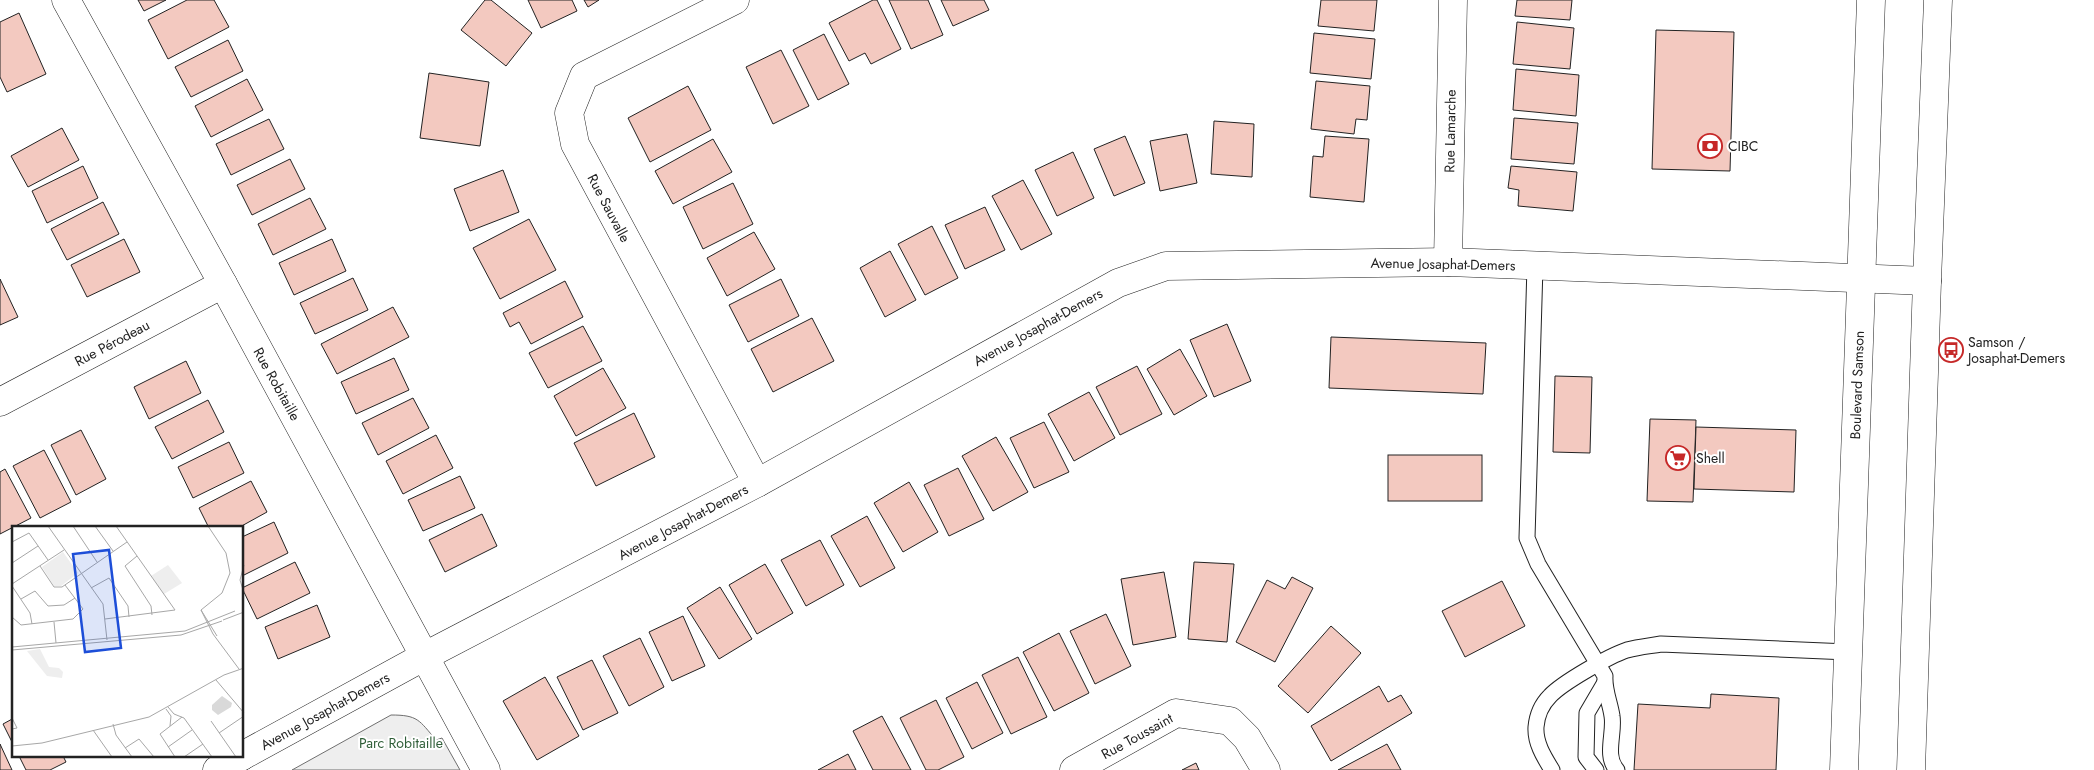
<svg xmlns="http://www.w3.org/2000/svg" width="2094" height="770" font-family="Jost,sans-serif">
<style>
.green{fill:#eee;stroke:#6f6f6f}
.building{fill:#f3c9c0;stroke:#222}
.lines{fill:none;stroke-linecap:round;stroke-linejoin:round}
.lane-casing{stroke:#222;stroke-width:17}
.street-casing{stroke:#222;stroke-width:29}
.secondary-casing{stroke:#222;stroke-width:29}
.lane{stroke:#fff;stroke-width:15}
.street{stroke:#fff;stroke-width:28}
.secondary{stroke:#fff;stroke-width:28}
.labels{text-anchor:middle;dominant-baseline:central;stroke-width:4;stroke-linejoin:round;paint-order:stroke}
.street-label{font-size:14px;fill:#222;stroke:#fff}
.poi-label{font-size:14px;fill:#222;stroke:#fff;text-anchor:start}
.park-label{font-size:14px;fill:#2f5e38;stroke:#fff}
.inset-road{fill:none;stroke:#a7a7a7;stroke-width:1}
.view{fill:#1d4ed8;fill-opacity:0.15;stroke:#1d4ed8;stroke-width:2.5}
.inset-edge{fill:none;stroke:#222;stroke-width:2.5}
</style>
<rect width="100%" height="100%" fill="#fff"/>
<path class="green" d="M391,715C418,715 419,720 436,740L442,738L460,770H292Z"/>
<g class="building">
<polygon points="138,0 166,0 144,11"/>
<polygon points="187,0 214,0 229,27 168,59 148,20"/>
<polygon points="485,0 491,0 532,33 506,66 461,30"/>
<polygon points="528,0 572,0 577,11 541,28"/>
<polygon points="584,0 599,0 588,7"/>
<polygon points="873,0 877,0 901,49 871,64 865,53 849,61 829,23"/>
<polygon points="889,0 928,0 943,35 911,49"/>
<polygon points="941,0 984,0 989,10 953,26"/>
<polygon points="1321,0 1377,0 1374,31 1318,26"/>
<polygon points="1517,0 1572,0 1570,20 1515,16"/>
<polygon points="19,13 46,74 7,92 0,77 0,22"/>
<polygon points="1517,22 1574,28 1570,69 1513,64"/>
<polygon points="1656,30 1734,32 1730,171 1652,169"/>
<polygon points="1314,33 1375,39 1371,79 1310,73"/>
<polygon points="824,34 849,84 818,100 793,50"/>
<polygon points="228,40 243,71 191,97 175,67"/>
<polygon points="781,50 809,106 773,124 746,67"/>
<polygon points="1516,69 1579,75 1576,116 1513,110"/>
<polygon points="429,73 489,82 480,146 420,138"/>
<polygon points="247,79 263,110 211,137 195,106"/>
<polygon points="1316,81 1370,86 1367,120 1356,119 1354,134 1311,129"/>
<polygon points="688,86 711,130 650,162 628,118"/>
<polygon points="1514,118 1578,123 1574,164 1511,159"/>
<polygon points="269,119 284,149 231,175 216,144"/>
<polygon points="1214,121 1254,124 1252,177 1211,174"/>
<polygon points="62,128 79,160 28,187 11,156"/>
<polygon points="1187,134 1197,183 1160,191 1150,141"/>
<polygon points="1125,136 1145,183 1114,196 1094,149"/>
<polygon points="1325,136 1369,139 1364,202 1310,197 1313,156 1323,157"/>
<polygon points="713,139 732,172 673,204 655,171"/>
<polygon points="1073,152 1094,198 1057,216 1035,170"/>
<polygon points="290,159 305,189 252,215 237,185"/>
<polygon points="83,166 98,198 47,223 32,191"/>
<polygon points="1511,166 1577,172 1573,211 1518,206 1519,190 1508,188"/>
<polygon points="503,170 519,212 470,231 454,189"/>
<polygon points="1023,180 1052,234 1021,250 992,196"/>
<polygon points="733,183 753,224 703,249 683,207"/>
<polygon points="310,198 326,229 273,255 258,224"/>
<polygon points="103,202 119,234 67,260 51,229"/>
<polygon points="985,207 1005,250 965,269 945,225"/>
<polygon points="529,219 556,270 500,299 473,248"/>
<polygon points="932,226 958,278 925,295 898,244"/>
<polygon points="754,232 775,269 727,296 707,258"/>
<polygon points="124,239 140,272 87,297 71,265"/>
<polygon points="332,239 346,271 294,295 279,263"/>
<polygon points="890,251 916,300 885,317 860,268"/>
<polygon points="353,278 368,310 315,334 300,303"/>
<polygon points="0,279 18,317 0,325"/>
<polygon points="781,279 799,316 748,342 729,305"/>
<polygon points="565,281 583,317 531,344 519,322 510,327 503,313"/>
<polygon points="393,307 409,337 337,374 321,344"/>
<polygon points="812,318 834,361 773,392 751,349"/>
<polygon points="1227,324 1251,381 1214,397 1190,340"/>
<polygon points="583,326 602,361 548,388 529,353"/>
<polygon points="1331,337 1486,343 1483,394 1329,388"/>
<polygon points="1180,349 1207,396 1174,415 1147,369"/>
<polygon points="394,358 409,390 356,414 341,382"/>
<polygon points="186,361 201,393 149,419 134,387"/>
<polygon points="1137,366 1162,414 1120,435 1096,387"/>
<polygon points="603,368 626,408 576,436 554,396"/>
<polygon points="1555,376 1592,377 1590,453 1553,452"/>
<polygon points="1089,392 1115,438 1074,461 1048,414"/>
<polygon points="413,398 429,428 378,455 362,423"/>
<polygon points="208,400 224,432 172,459 155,427"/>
<polygon points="634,413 655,457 596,486 574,443"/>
<polygon points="1650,419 1696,420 1693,502 1647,501"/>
<polygon points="1044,422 1069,472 1034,488 1010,438"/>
<polygon points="1696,427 1796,430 1794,492 1694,489"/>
<polygon points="81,430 106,479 76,495 51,445"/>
<polygon points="436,435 453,468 403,494 386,461"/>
<polygon points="996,437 1028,492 993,511 962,456"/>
<polygon points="229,442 244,473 193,498 178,467"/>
<polygon points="44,450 71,502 40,518 13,466"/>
<rect x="1388" y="455" width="94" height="46"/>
<polygon points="958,468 984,519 949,536 924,485"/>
<polygon points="5,469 31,518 0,534 0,472"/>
<polygon points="460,476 475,508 423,531 408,500"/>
<polygon points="251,481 267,512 238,528 209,528 199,508"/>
<polygon points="909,482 938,532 903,552 874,503"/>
<polygon points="482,514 497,546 445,572 429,540"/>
<polygon points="867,516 895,568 860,587 831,536"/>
<polygon points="274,522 288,553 242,576 242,537"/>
<polygon points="820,540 844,585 806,606 781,560"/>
<polygon points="295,562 310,593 257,619 242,588"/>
<polygon points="1194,562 1234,564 1227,642 1188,639"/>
<polygon points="765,564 793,613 757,634 729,585"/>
<polygon points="1164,572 1176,637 1133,645 1121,579"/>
<polygon points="1292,577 1313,588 1275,662 1236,642 1267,580 1285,589"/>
<polygon points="1502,581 1525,626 1465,657 1442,611"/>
<polygon points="720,587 752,639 719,659 687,608"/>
<polygon points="317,605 330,637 278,659 265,627"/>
<polygon points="1106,614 1131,666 1095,684 1070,631"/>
<polygon points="683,616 705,666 672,681 649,632"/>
<polygon points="1331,626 1361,653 1308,713 1278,686"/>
<polygon points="1059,633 1089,693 1054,711 1023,652"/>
<polygon points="640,638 664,687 629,706 603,656"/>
<polygon points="1018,657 1047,717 1011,734 982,675"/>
<polygon points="592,660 618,713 583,730 557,677"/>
<polygon points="545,677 579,736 537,760 503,701"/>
<polygon points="977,682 1003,733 972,749 946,698"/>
<polygon points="1379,686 1388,702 1401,695 1412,713 1331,761 1311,726"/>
<polygon points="1711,694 1779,698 1776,770 1634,770 1638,704 1710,708"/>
<polygon points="936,700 964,757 938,770 926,770 900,718"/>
<polygon points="882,716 911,770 873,770 853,731"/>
<polygon points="14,718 14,746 3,724"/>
<polygon points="0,744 12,770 0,770"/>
<polygon points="1387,744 1401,770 1338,770"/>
<polygon points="848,754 856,770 818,770"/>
<polygon points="19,756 63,756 66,762 50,770 26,770"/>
<polygon points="1196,763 1199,770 1182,770"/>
</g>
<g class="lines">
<defs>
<g id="lane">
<path d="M1535,266L1527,538L1538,564L1605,676C1604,690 1610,702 1612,716C1615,733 1604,756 1617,770"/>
<path d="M1552,770C1544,757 1535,743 1536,727C1537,715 1542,704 1550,696C1562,683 1609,656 1627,650C1638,647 1649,646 1661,644L1848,652"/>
<polyline points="1596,770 1586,757 1587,713 1604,684"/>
</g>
<g id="street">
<polyline points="66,0 223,284 486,770"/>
<polyline points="735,0 584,76 569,113 575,144 757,483"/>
<polyline points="1448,262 1453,0"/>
<polyline points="0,402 223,284"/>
<polyline points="242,756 425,656 757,483 1118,283 1166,266 1448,262 1927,281"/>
<polyline points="217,770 242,756"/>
<polyline points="1074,770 1176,713 1230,721 1247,738 1266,770"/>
</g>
<g id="secondary">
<polyline points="1844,770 1871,0"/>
<polyline points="1911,770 1927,281 1938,0"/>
</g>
</defs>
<use href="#lane" class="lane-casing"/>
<use href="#street" class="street-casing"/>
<use href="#secondary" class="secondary-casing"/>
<use href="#lane" class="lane"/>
<use href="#street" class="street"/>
<use href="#secondary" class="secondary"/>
</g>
<defs>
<symbol id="bank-ring" viewBox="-11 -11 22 22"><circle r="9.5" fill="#fff" stroke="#c62828" stroke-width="1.5"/><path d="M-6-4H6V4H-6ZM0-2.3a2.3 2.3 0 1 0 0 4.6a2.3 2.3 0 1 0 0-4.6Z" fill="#c62828"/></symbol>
<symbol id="bus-ring" viewBox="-11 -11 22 22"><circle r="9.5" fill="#fff" stroke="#c62828" stroke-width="1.5"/><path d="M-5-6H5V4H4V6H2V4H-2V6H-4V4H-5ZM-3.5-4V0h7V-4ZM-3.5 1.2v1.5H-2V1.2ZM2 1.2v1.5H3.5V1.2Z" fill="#c62828"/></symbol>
<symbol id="supermarket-ring" viewBox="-11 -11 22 22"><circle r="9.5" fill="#fff" stroke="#c62828" stroke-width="1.5"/><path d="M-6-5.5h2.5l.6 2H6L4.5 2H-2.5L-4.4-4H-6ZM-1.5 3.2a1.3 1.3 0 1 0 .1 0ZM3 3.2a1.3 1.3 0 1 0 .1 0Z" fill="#c62828"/></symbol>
</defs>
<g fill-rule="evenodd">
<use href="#bank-ring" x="1696" y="132" width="28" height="28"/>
<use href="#bus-ring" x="1937" y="336" width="28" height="28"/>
<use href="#supermarket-ring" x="1664" y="444" width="28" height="28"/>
</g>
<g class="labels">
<g class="street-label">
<text transform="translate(1450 131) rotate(-89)">Rue Lamarche</text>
<text transform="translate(609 208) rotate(62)">Rue Sauvalle</text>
<text transform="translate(1443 264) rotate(1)">Avenue Josaphat-Demers</text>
<text transform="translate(1038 327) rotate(-29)">Avenue Josaphat-Demers</text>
<text transform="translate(112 343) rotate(-28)">Rue Pérodeau</text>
<text transform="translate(277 384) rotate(61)">Rue Robitaille</text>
<text transform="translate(1857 385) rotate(-88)">Boulevard Samson</text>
<text transform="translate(683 522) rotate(-28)">Avenue Josaphat-Demers</text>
<text transform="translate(325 711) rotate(-29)">Avenue Josaphat-Demers</text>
<text transform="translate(1137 736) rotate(-29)">Rue Toussaint</text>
</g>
<g class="poi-label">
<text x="1728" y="146">CIBC</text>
<text x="1968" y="342">Samson /<tspan x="1968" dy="16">Josaphat-Demers</tspan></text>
<text x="1696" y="458">Shell</text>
</g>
<g class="park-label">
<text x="401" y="743">Parc Robitaille</text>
</g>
</g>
<g transform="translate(12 526)">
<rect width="231" height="231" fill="#fff"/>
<path d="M51,26L66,47L49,60H42L30,41ZM156,39L170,57L152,68L139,50ZM28,123L37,141L47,142L51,146L50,152L35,150L15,125Z" fill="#eee"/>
<path d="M210,170L220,177L219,181L206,189L200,184V179Z" fill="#d9d9d9"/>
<path class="inset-road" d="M36,0L91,78L95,114M61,0L85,36M83,0L101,25M0,16L17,7L36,34M125,30L113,40L139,80L140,89M0,37L26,20M232,39L228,54L232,67M28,40L42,61H50L115,16M0,58L52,24M0,60L18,87L20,98M79,62L97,52L116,80L117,91M9,73L23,65L36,80L52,79L63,72M189,84L210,67L218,47L214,27L196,0M189,84L201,108L227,143M189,84L205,110M0,91L9,99L61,93L71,83L53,59M93,93L163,84L104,0M211,94L232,86M42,96L44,117M0,121L173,105L223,85M0,124L169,109L210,95M204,154L232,187M156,181L162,188L172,192L200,231M154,183L159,190L158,200M0,192L5,202L0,203M199,195L224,231M101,198L104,209L120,231M81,204L100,231M207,207L232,190M0,220L30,217L137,191L212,149L232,142M156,221L180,204M113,222L127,213L142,231M163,231L148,208L170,191M172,231L191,218"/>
<path class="view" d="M97,24L109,122L73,126L61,28Z"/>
<rect width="231" height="231" class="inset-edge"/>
</g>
</svg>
